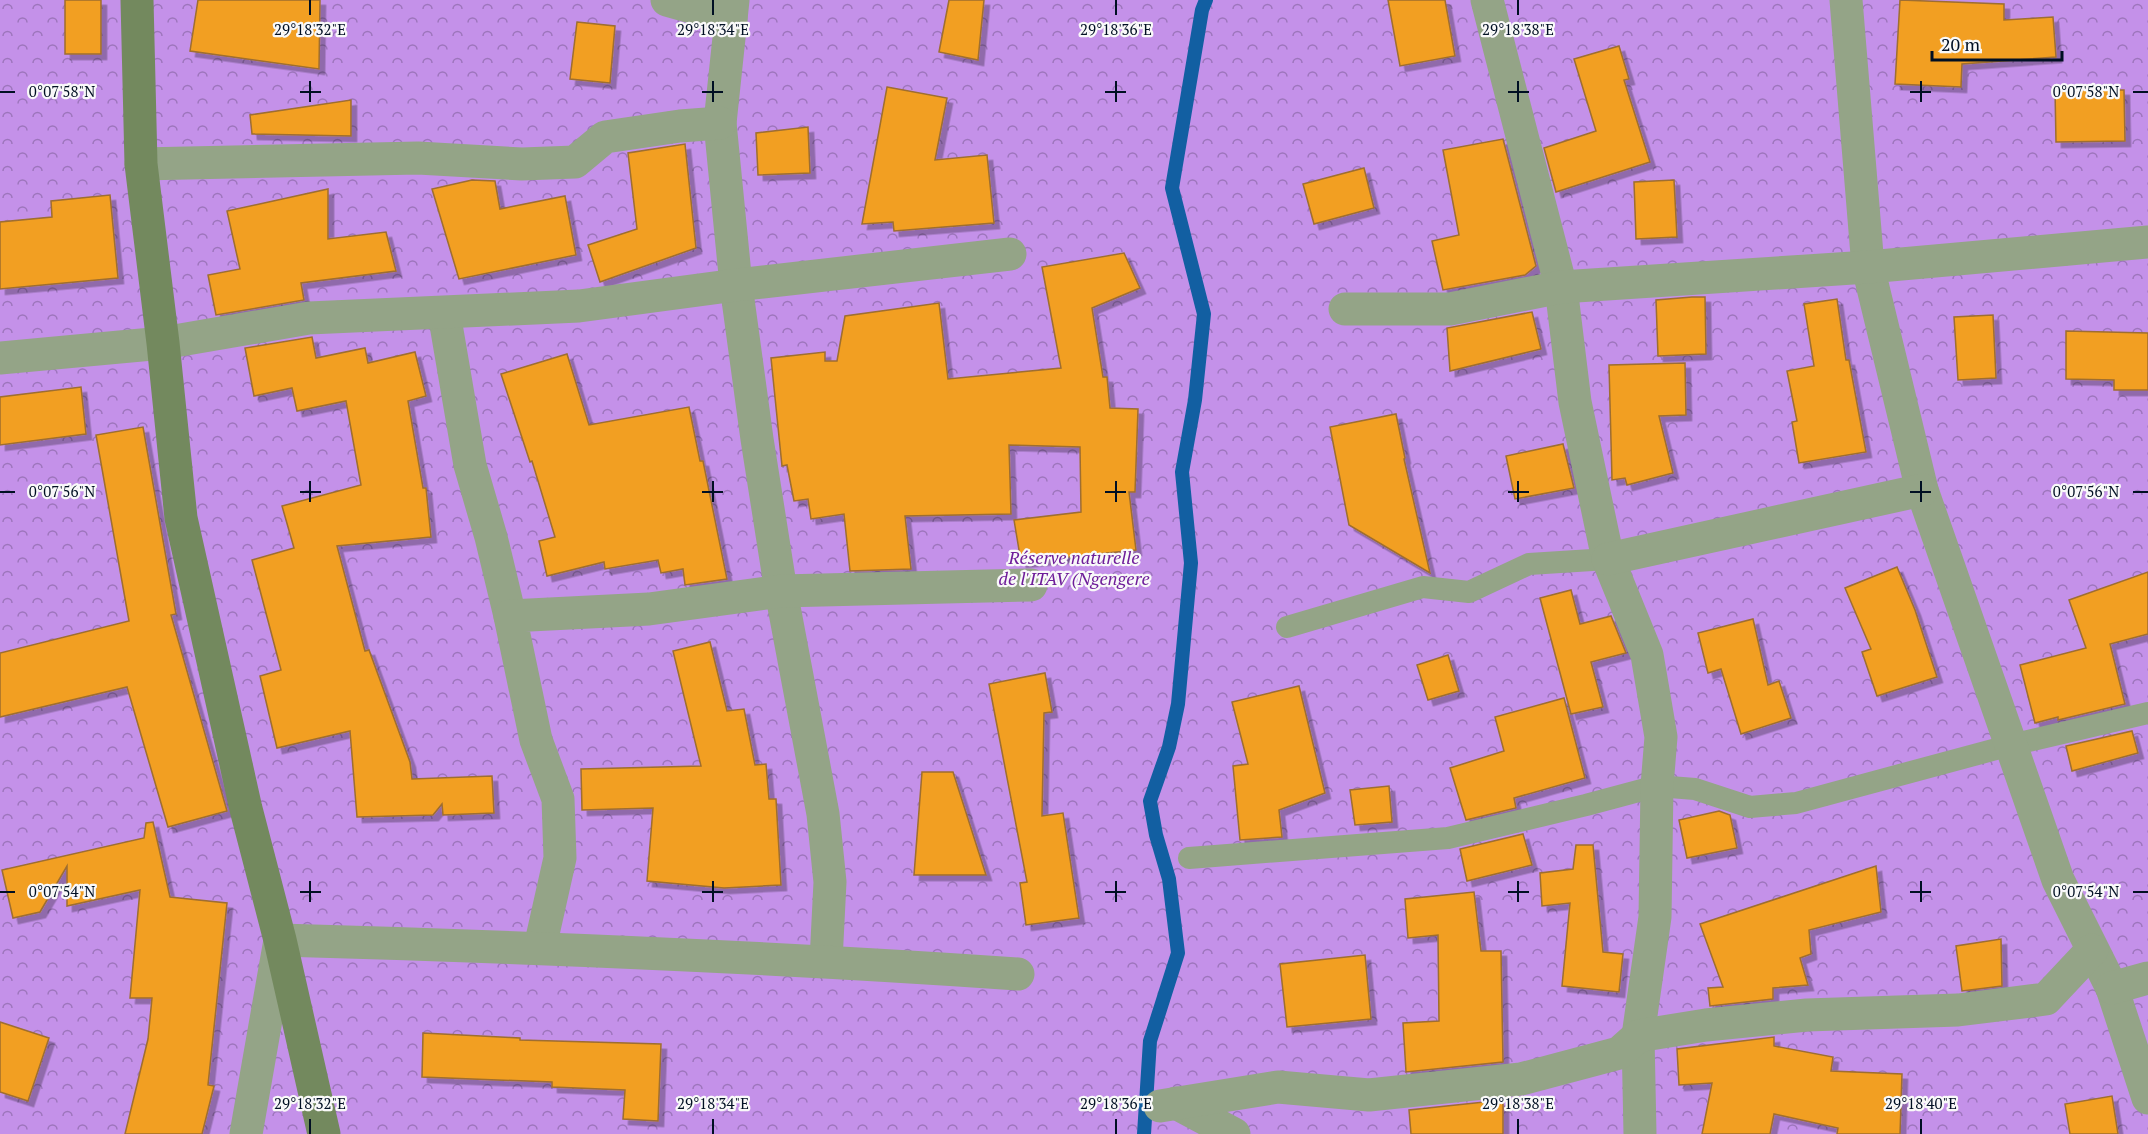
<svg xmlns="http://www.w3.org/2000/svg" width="2148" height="1134" font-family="'PT Serif',serif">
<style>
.park{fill:url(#park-crowns)}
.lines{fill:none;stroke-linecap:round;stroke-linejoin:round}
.stream{stroke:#125fa2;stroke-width:14}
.building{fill:#f29f20;stroke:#9e6e30;stroke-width:1.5;filter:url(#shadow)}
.lane{stroke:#94a487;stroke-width:22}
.street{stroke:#94a487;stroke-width:33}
.secondary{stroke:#73895e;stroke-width:33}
.ticks{fill:none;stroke:#000f23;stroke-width:2}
.labels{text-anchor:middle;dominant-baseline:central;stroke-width:4.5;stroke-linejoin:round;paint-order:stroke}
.park-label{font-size:18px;font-style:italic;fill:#6e1d99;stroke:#f9f9f9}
.ticks-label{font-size:15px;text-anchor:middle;fill:#000f23;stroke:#f9f9f9;stroke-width:4.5;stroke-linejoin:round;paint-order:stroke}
</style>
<defs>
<pattern id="park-crowns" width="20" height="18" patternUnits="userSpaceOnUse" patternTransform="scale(1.5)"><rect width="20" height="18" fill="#c491e9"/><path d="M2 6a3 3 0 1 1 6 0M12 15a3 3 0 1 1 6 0" fill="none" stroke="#9d75bc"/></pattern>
<filter id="shadow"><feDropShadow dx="5.5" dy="5.5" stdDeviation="0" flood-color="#0004"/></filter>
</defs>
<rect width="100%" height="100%" fill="#c6dbf3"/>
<rect class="park" x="0" y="0" width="2148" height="1134"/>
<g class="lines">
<polyline class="stream" points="1144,1134 1150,1041 1178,953 1169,879 1156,835 1150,801 1169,747 1178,704 1191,563 1182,472 1195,400 1204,314 1172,188 1202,10 1206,0"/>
</g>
<g class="building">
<rect x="65" y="0" width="36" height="54"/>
<polygon points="198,0 320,0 319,69 190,51"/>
<polygon points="949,0 984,0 978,60 939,52"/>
<polygon points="1388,0 1445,0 1455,56 1400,66"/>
<polygon points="1900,0 2004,4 2004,20 2053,17 2056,57 1962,64 1961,87 1895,84"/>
<polygon points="577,22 615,26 610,83 570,79"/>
<polygon points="1619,46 1629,79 1624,80 1650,162 1556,192 1544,148 1596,131 1574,59"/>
<polygon points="887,87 947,98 935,160 987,155 994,223 894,231 893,222 862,224"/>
<polygon points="2055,90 2124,90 2125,141 2056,142"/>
<polygon points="351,100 351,136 252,134 250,115"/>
<polygon points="808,127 810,173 758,175 756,133"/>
<polygon points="1503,139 1536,266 1525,275 1443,290 1432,241 1459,235 1443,150"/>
<polygon points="685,144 696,248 600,282 588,245 637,229 628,153"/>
<polygon points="1364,168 1374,208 1314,224 1303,184"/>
<polygon points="472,180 495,181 500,209 565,196 576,255 459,279 432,189"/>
<polygon points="1674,180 1677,237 1636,239 1634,182"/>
<polygon points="328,189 328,239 386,232 396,271 301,283 304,300 216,315 208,275 240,269 227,211"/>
<polygon points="110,195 118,278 0,289 0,222 52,217 51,201"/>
<polygon points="1124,253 1140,288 1092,308 1103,377 1107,377 1110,408 1138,409 1135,492 1129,492 1136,550 1021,562 1014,520 1081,512 1080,447 1009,445 1011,514 905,516 911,569 850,571 844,514 811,519 808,499 794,501 787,465 782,466 771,358 825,352 825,361 837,361 845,316 939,303 948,379 1061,368 1042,267"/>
<polygon points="1692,297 1705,297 1706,354 1658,356 1656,300"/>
<polygon points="1837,299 1846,360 1849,360 1866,452 1799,463 1792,422 1797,421 1787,371 1814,366 1804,304"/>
<polygon points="1532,312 1541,349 1450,371 1447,328"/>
<polygon points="1993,315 1996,378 1958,380 1954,317"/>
<polygon points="2066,331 2148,333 2148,390 2114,390 2114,380 2066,379"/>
<polygon points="312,337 316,358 365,348 368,363 415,352 426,396 408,401 423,488 426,488 431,537 337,546 365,651 369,650 410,762 412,779 492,776 494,813 443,815 442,804 433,815 357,817 350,731 277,748 260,676 281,670 252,560 294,548 282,506 361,485 346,401 297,411 292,388 254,396 245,348"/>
<polygon points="567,354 589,425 689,407 700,461 703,461 727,579 685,585 683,569 661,573 658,560 605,569 604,562 547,576 539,541 555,537 532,461 530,462 501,374"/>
<polygon points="1685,363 1686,415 1659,416 1673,473 1627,485 1625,478 1612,480 1609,365"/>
<polygon points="81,387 86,434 0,445 0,397"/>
<polygon points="1396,414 1405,458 1404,459 1430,573 1349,525 1330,427"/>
<polygon points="143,427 176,614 171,615 227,811 168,827 127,687 0,717 0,653 129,621 96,435"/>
<polygon points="1563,444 1574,488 1515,499 1506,456"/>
<polygon points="1897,567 1915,610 1937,677 1877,696 1862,652 1871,649 1845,588"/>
<polygon points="2148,572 2148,634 2110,644 2125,704 2058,720 2058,717 2035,723 2020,665 2086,648 2069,600"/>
<polygon points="1571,590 1580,624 1611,616 1626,653 1591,662 1603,707 1571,714 1540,598"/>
<polygon points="1753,619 1768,685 1779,681 1791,718 1741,734 1721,669 1708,673 1698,633"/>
<polygon points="710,642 727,711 744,709 755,765 766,764 769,799 776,799 781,885 724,888 647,881 653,808 582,810 581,769 701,766 673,651"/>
<polygon points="1448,655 1459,691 1428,700 1417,665"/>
<polygon points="1045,673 1052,712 1044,713 1042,816 1063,813 1079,918 1026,925 1020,883 1027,882 989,684"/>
<polygon points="1299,686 1325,793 1279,810 1282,837 1240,840 1233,766 1248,764 1232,702"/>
<polygon points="1564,698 1585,778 1514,798 1516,808 1466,820 1450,768 1504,751 1495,717"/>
<polygon points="2132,731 2138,753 2072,771 2066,746"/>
<polygon points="922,772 953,772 986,875 914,875"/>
<polygon points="1389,786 1392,822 1355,825 1350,790"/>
<polygon points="1719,811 1730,815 1737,848 1687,858 1679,820"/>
<polygon points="153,822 170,897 227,903 208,1085 214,1086 202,1134 125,1134 148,1039 152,998 130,998 140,890 67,906 67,866 40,912 13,918 2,870 144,838 146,823"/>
<polygon points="1523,834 1532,865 1467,881 1460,849"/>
<polygon points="1576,845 1593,845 1603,952 1623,954 1619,992 1562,986 1570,903 1542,906 1540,873 1573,869"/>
<polygon points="1876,866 1881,912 1809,930 1811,954 1800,958 1808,985 1773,988 1773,999 1710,1006 1708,988 1723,987 1700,924"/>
<polygon points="1474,892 1481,951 1501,951 1503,1062 1406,1072 1403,1023 1439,1021 1438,935 1408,938 1405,899"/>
<polygon points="2001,939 2002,986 1962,991 1956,946"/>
<polygon points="1365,955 1371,1019 1287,1027 1280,964"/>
<polygon points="0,1022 49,1038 28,1101 0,1092"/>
<polygon points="423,1033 520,1038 520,1040 661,1044 658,1121 623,1119 625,1090 552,1087 552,1082 422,1077"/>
<polygon points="1774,1037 1774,1046 1833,1057 1831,1071 1902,1074 1900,1134 1837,1134 1838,1128 1774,1114 1770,1134 1702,1134 1712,1083 1679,1085 1677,1049"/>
<polygon points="2112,1096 2118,1134 2070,1134 2065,1104"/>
<polygon points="1503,1100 1503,1134 1411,1134 1409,1110"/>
</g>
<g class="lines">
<g class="lane">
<polyline points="1287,627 1423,587 1469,592 1529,564 1608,559"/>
<polyline points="1189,858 1448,838 1586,805 1657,786 1695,789 1750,807 1796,803 2011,745 2148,713"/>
</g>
<g class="street">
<polyline points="667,0 731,18"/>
<polyline points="733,0 720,123 736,285 757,439 781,591 823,814 830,882 826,961"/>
<polyline points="1487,0 1561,287 1575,402 1608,559 1647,655 1661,737 1657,786 1655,917 1638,1036 1640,1134"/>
<polyline points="1846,0 1868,267 1922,490 2058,880 2112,988 2148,1098"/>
<polyline points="141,164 418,158 522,164 575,162 605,137 680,126 720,123"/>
<polyline points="1345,309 1450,309 1561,287 1868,267 2148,242"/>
<polyline points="444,313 470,465 491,537 510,616"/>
<polyline points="0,358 163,343 309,318 579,306 736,285 1010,254"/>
<polyline points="1608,559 1922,490"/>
<polyline points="540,947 560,858 558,799 536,740 510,616 649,609 781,591 1031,585"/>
<polyline points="2112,988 2148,978"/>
<polyline points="1176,1103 1234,1134"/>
<polyline points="1160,1106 1278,1087 1369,1095 1521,1079 1619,1053 1638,1036 1706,1025 1807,1015 1958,1010 2046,999 2092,950"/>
<path d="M246,1134L280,940C526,947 772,957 1018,974"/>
</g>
<polyline class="secondary" points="137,0 141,164 163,343 181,518 246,809 280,940 324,1134"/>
</g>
<path class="ticks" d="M310,0V15M713,0V15M1116,0V15M1518,0V15M310,81V102M713,81V102M1116,81V102M1518,81V102M1921,81V102M0,92H15M300,92H321M702,92H723M1105,92H1126M1508,92H1529M1910,92H1931M2133,92H2148M310,481V502M713,481V502M1116,481V502M1518,481V502M1921,481V502M0,492H15M300,492H321M702,492H723M1105,492H1126M1508,492H1529M1910,492H1931M2133,492H2148M310,881V902M713,881V902M1116,881V902M1518,881V902M1921,881V902M0,892H15M300,892H321M702,892H723M1105,892H1126M1508,892H1529M1910,892H1931M2133,892H2148M310,1119V1134M713,1119V1134M1116,1119V1134M1518,1119V1134M1921,1119V1134"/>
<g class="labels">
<g class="park-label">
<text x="1074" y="557">Réserve naturelle<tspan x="1074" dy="21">de l'ITAV (Ngengere</tspan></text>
</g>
</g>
<g class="ticks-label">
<text x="310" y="35">29°18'32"E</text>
<text x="713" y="35">29°18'34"E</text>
<text x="1116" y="35">29°18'36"E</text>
<text x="1518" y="35">29°18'38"E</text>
<text x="62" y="97">0°07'58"N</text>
<text x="2086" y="97">0°07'58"N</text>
<text x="62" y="497">0°07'56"N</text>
<text x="2086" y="497">0°07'56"N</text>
<text x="62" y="897">0°07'54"N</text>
<text x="2086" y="897">0°07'54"N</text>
<text x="310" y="1109">29°18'32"E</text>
<text x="713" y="1109">29°18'34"E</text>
<text x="1116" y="1109">29°18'36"E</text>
<text x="1518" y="1109">29°18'38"E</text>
<text x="1921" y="1109">29°18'40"E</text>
</g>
<path d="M1932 51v9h130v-9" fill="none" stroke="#000f23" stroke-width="3"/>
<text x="1941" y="51" font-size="18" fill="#000f23" stroke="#f9f9f9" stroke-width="4.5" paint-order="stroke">20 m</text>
</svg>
